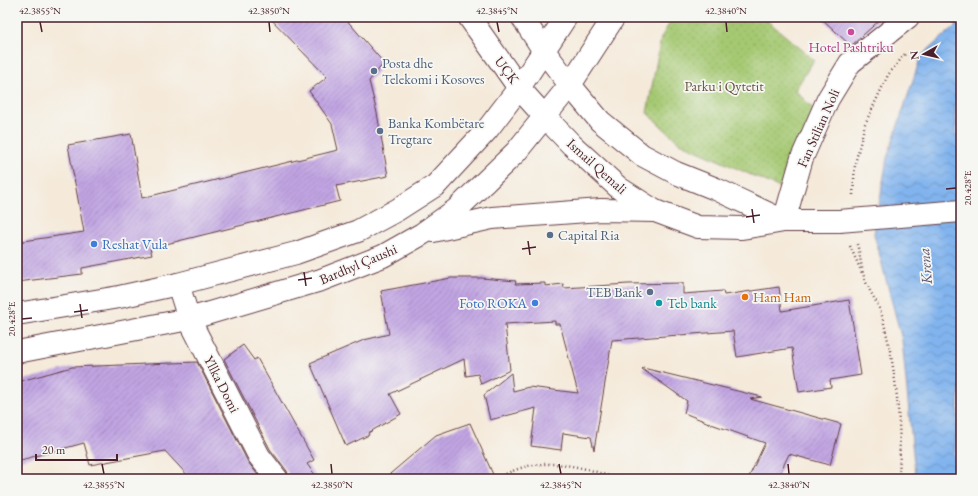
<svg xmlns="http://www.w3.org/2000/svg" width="978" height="496" font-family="'EB Garamond',serif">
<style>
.park{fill:url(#park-dots);stroke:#78744e}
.water{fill:url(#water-waves);stroke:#666a8c}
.building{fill:url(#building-hatch)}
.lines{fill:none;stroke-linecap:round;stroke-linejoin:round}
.minor-casing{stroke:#643d45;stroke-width:24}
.major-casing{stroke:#643d45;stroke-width:24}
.path{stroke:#643d45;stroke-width:2.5;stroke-dasharray:1 3;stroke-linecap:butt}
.minor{stroke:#fff;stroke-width:22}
.major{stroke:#fff;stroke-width:22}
.minor-bridge-casing{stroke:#643d45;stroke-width:24;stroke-linecap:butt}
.minor-bridge{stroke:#fff;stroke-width:22}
.ticks{fill:none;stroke:#4a1f2b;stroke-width:1.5}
.hotel-dot{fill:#d1479c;stroke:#f6f6f2;stroke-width:1.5}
.service-dot{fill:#5c6f8a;stroke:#f6f6f2;stroke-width:1.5}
.shop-dot{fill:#3f7fe0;stroke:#f6f6f2;stroke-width:1.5}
.food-dot{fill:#e8710a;stroke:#f6f6f2;stroke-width:1.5}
.culture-dot{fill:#0f9aa8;stroke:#f6f6f2;stroke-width:1.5}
.labels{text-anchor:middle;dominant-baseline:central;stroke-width:3.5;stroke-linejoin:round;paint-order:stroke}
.hotel-label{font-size:14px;fill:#b23c85;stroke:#f6f6f2}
.service-label{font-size:14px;fill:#4e5e75;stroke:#f6f6f2;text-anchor:start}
.street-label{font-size:14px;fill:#4a1f2b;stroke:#f6f6f2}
.park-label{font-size:14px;fill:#655240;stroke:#f6f6f2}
.shop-label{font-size:14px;fill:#366cbe;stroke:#f6f6f2;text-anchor:start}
.food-label{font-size:14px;fill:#c56008;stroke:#f6f6f2;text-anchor:start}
.culture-label{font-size:14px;fill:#0d838f;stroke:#f6f6f2;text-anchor:start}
.water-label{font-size:15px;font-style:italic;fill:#5d536f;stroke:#f6f6f2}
.neatline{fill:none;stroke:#4a1f2b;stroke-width:1.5}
.ticks-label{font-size:10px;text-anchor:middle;fill:#4a1f2b}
</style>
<defs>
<pattern id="park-dots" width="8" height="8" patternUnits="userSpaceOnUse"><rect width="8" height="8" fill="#a5c972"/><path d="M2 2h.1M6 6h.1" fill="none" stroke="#90ac63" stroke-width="1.8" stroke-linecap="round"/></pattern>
<pattern id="water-waves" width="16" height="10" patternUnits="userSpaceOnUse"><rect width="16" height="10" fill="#81b4ee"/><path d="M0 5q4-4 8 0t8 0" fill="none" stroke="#6c92c1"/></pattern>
<pattern id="building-hatch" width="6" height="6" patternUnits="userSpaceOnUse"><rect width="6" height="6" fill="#c1a5e3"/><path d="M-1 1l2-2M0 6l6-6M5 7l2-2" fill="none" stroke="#9f86b8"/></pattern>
</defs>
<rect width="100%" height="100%" fill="#f6f6f2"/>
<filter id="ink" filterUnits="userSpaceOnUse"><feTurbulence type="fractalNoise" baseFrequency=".025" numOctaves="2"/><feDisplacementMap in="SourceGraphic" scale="8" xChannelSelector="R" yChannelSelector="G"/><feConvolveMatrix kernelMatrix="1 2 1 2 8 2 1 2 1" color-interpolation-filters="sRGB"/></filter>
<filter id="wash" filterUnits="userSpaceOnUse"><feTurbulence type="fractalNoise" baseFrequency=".012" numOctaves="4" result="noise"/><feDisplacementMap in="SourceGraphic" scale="16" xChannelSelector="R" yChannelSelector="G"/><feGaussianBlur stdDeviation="0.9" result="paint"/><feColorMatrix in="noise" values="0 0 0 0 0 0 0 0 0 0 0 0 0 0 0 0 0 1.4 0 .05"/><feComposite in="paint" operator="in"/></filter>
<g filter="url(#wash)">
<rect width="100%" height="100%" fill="#f5eada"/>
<polygon class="park" points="673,17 763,17 814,60 795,90 815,111 787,191 680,143 647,113 661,38"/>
<g class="water">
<polygon points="961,21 961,97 955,105 960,177 961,367 953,479 914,479 915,474 902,340 874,234 887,158 921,56"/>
<polygon points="531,477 606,477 609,479 528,479"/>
</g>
<g id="blocks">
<g class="building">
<polygon points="269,17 344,17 384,63 369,81 377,113 388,176 336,186 340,201 150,248 152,255 82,268 82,274 17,282 17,242 84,232 68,145 131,134 142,198 338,150 332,124 309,91 327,77"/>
<polygon points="820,17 883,17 851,46"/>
<polygon points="451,278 481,278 516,281 515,284 545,283 545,286 563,284 564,288 628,284 683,283 683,294 723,291 724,295 779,287 782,311 849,300 861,375 830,380 831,387 799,392 792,348 737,357 733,331 612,340 594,450 591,437 563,433 561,450 531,446 536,408 490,420 484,395 511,373 513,391 529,387 578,393 560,324 555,324 555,321 505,324 510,370 481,384 478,374 466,376 464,359 390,394 401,414 368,433 369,435 346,446 310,363 364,340 389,334 381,291"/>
<polygon points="243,345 254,360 257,358 314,460 307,464 318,479 289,479 287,471 270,449 224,359"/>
<polygon points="197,362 248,462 261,479 191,479 165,451 90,465 84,443 17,461 17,382 72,367"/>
<polygon points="643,368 762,397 750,399 841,424 830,465 789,454 777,479 748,479 765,443 714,425 684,413 687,401 642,369"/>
<polygon points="470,423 495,479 384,479 436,435"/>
</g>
</g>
</g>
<g filter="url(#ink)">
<use href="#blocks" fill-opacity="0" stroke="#643d45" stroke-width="1"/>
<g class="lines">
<defs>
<g id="minor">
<polyline points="469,17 519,88"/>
<polyline points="522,17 544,51"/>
<polyline points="570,85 600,121 642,155 676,173 716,189 784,221"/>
<polyline points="545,117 572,145 619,188 655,211 698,227 742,228 784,221 839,221"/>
<polyline points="784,221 802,158 828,99 850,63 908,17"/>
<polyline points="178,284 189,319 259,456 277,479"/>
</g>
<g id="major">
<polyline points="544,51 570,85"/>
<polyline points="519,88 545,117"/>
<polyline points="433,231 492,218 601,210 655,211"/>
<polyline points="17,314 119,297 178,284 296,253 358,231 397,210 436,185 487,130 519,88 566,17"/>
<polyline points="17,352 189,319 321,280 383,256 422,234 457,209 516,152 570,85 614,17"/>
</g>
</defs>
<use href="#minor" class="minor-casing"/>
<use href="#major" class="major-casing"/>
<g class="path">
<polyline points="933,22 938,17"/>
<polyline points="853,195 855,164 865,124 888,75 905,54"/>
<path d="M857,244C860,254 861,266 864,277C868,290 878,302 882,316C896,368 902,424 899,479"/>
<polyline points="850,246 862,273"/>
<path d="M495,479C505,474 514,470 524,467C552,459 590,468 616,479"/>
<polyline points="959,479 961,435"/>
</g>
<use href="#minor" class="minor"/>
<use href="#major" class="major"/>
<defs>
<polyline id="minor-bridge" points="839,221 961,211"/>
</defs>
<use href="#minor-bridge" class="minor-bridge-casing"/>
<use href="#minor-bridge" class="minor-bridge"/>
</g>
</g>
<path class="ticks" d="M40,22L42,32M269,22L270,32M497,22L499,32M726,22L727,32M946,189L956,188M752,209L754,223M746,217L760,215M528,241L530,255M522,249L536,247M304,272L306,286M298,280L312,278M80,304L82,318M74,312L88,310M22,319L32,318M102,464L104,474M331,464L332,474M559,464L561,474M788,464L789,474"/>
<circle class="hotel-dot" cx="851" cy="32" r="4"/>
<g class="service-dot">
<circle cx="374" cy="71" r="4"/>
<circle cx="380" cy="131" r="4"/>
<circle cx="550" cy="235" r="4"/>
<circle cx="650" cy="292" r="4"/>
</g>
<g class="shop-dot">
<circle cx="94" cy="244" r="4"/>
<circle cx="535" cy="303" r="4"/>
</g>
<circle class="food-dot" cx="745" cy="297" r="4"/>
<circle class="culture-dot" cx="659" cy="303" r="4"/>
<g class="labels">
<g class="hotel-label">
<text x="851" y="47">Hotel Pashtriku</text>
</g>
<g class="service-label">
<text x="382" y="63">Posta dhe<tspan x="382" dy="16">Telekomi i Kosoves</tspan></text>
<text x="388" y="123">Banka Kombëtare<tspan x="388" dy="16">Tregtare</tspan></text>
<text x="558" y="235">Capital Ria</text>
<text x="642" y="292" text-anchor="end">TEB Bank</text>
</g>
<g class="street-label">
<text transform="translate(507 70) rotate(53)">UÇK</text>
<text transform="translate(818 128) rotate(-66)">Fan Stilian Noli</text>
<text transform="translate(597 166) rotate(42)">Ismail Qemali</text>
<text transform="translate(358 264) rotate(-23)">Bardhyl Çaushi</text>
<text transform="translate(222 384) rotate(63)">Yllka Domi</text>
</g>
<g class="park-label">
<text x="724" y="86">Parku i Qytetit</text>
</g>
<g class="shop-label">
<text x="102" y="244">Reshat Vula</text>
<text x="527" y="303" text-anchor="end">Foto ROKA</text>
</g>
<g class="food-label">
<text x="753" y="297">Ham Ham</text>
</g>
<g class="culture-label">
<text x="667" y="303">Teb bank</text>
</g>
<g class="water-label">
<text transform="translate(925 266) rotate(-95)">Krena</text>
</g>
</g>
<rect width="978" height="496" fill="none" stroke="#f6f6f2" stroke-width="44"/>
<g transform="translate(924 54) rotate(262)" stroke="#f6f6f2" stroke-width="3" paint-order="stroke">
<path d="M0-3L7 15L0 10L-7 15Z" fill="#4a1f2b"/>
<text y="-6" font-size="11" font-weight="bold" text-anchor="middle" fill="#4a1f2b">N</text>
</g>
<path d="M36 454v6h81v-6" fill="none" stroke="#4a1f2b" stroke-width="2"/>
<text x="42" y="454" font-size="12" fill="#4a1f2b" stroke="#f6f6f2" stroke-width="3" paint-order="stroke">20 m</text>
<rect x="22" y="22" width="934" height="452" class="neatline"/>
<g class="ticks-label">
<text x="40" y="14">42.3855°N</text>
<text x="269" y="14">42.3850°N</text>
<text x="497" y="14">42.3845°N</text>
<text x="726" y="14">42.3840°N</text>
<text transform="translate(967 188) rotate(-90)" y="4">20.428°E</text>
<text transform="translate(11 319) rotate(-90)" y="4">20.428°E</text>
<text x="104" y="488">42.3855°N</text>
<text x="332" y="488">42.3850°N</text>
<text x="561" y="488">42.3845°N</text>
<text x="789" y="488">42.3840°N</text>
</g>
</svg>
